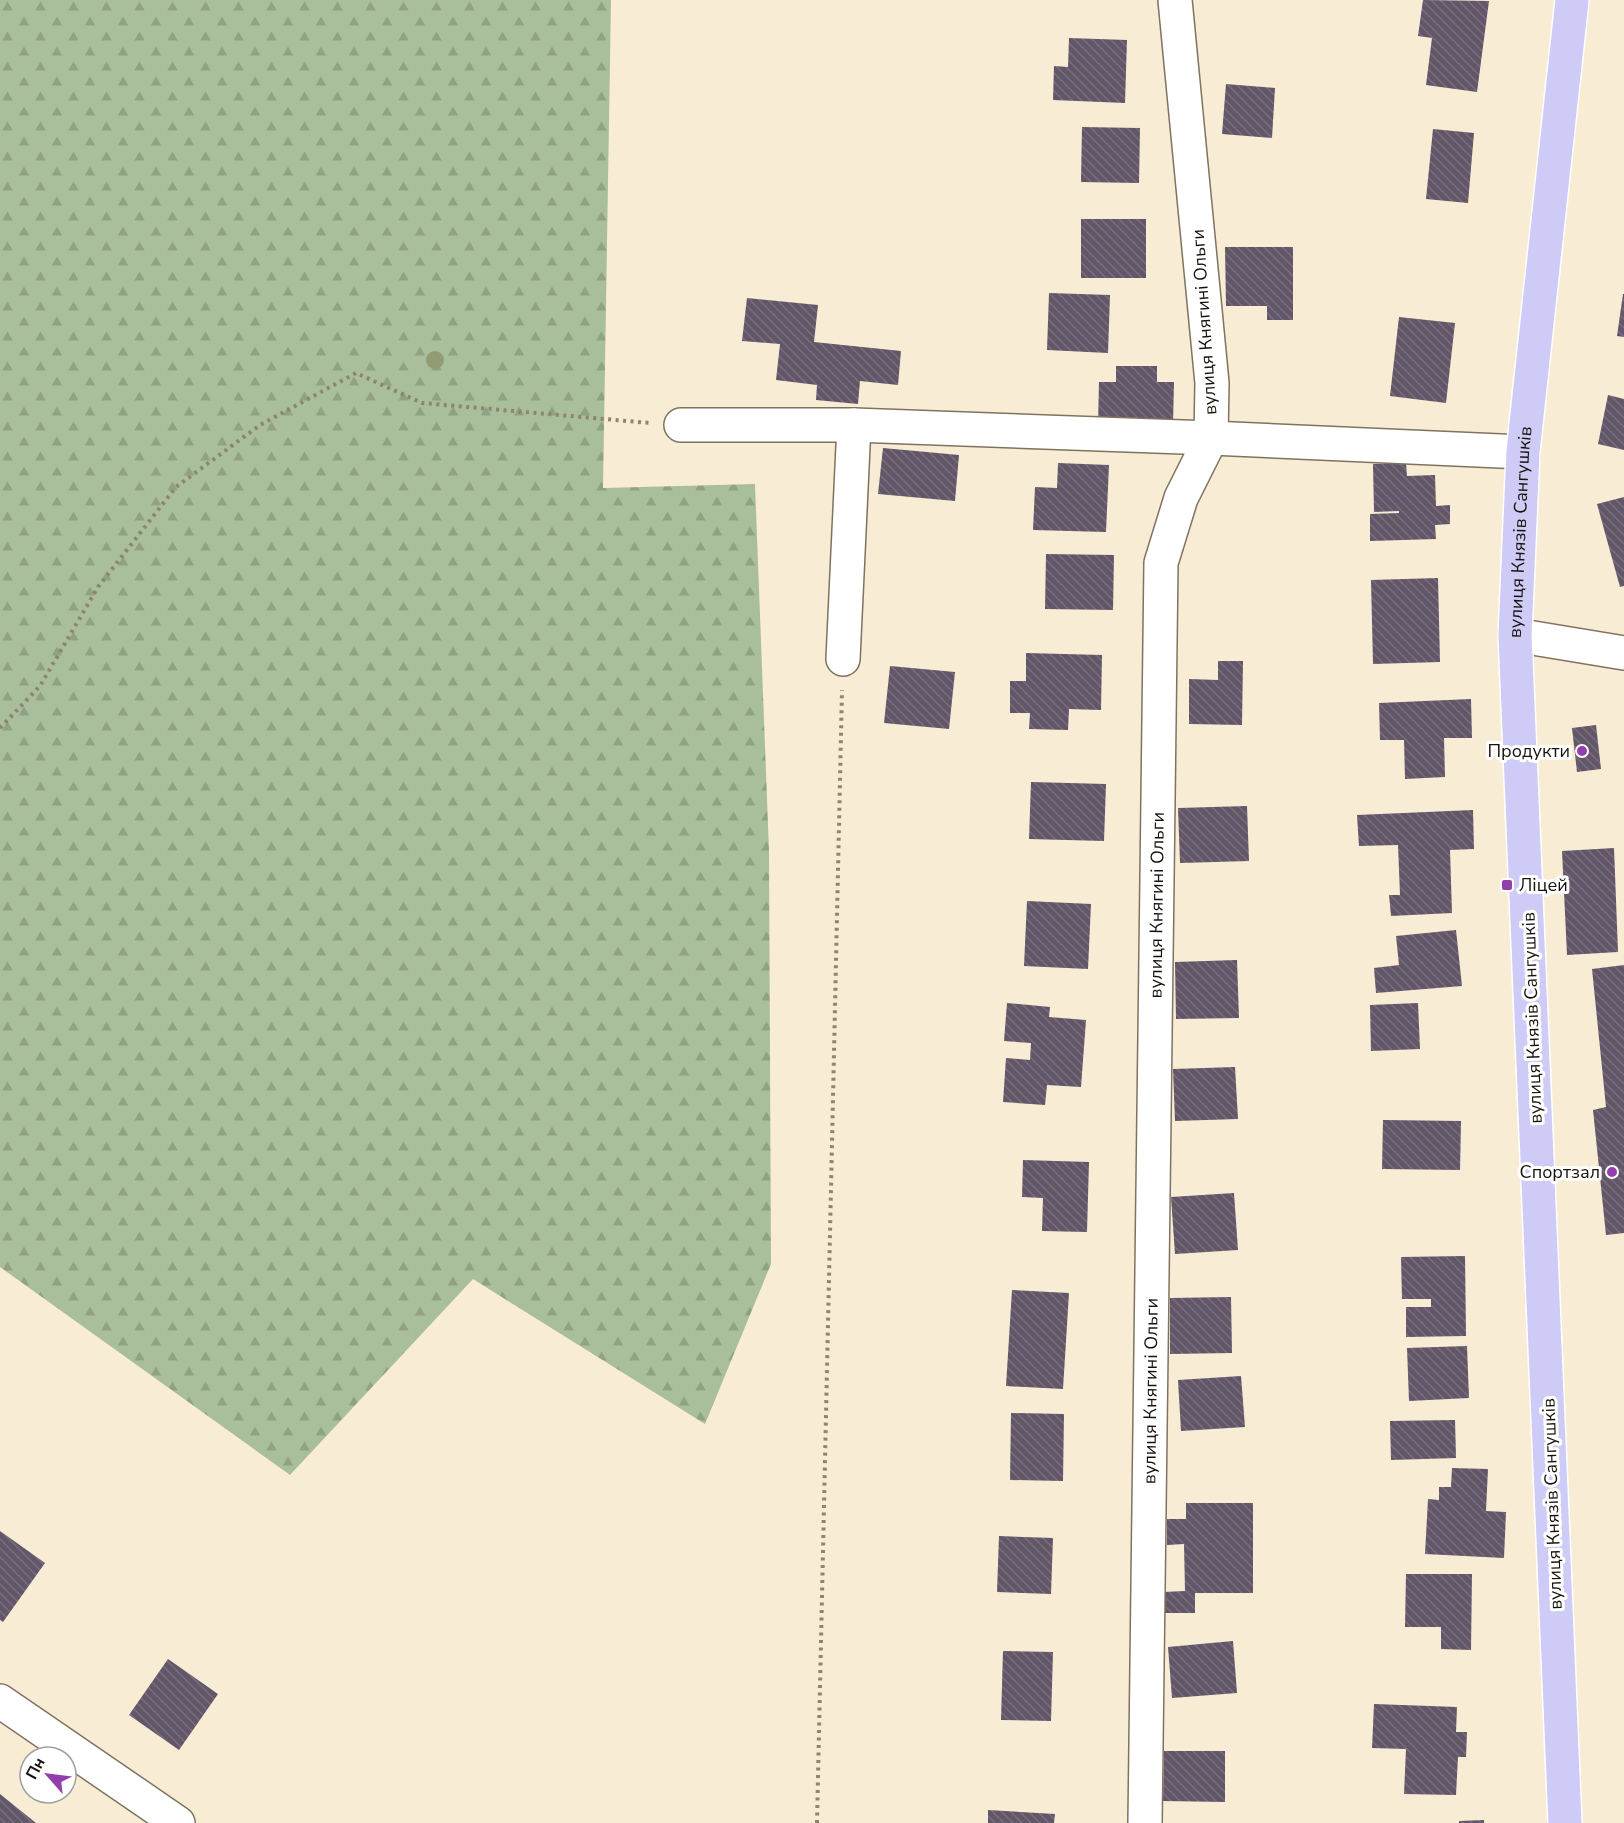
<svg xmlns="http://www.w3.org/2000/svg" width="1624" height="1823" font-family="'Nunito Sans',sans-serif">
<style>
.forest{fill:url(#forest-firs)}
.building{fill:url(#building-back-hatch)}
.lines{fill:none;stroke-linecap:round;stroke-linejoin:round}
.minor-casing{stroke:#7f735f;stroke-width:36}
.major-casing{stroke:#fff;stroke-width:36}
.path{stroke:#8d8474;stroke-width:4;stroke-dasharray:3 4.5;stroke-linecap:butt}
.minor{stroke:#fff;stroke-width:33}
.major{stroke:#ceccf7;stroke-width:33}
.tree{fill:#929b74}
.poi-dot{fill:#933eac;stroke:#fff;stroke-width:2}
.labels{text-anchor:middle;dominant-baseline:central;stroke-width:6;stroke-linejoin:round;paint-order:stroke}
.street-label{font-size:18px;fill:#16110a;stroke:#fff}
.poi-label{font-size:18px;fill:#16110a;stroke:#fff;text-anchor:end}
</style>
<defs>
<pattern id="forest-firs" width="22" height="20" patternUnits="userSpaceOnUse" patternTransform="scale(1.5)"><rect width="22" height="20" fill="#a9be9b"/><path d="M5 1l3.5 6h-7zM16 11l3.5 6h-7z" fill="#91a284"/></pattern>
<pattern id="building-back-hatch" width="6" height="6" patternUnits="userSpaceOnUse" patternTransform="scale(1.5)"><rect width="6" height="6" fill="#625668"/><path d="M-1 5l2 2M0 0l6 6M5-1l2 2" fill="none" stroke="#786e7c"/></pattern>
</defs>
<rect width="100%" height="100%" fill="#f9ecd5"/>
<polygon class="forest" points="0,0 611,0 603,488 755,484 769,851 771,1264 705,1424 473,1279 290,1475 0,1267"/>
<g class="building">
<polygon points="1423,0 1489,1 1477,92 1426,85 1432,38 1418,36"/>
<polygon points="1069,38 1127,40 1125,103 1053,100 1054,66 1068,67"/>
<polygon points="1226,84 1275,88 1272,138 1222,134"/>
<polygon points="1082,127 1140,128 1139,183 1081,182"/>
<polygon points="1433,129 1474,133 1468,203 1426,199"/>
<rect x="1081" y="219" width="65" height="59"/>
<polygon points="1225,247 1293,247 1293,320 1267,320 1267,306 1226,306"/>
<polygon points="1049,293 1110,295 1108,353 1047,350"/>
<polygon points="1623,294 1624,294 1624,337 1617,336"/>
<polygon points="747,298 818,305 814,342 901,351 898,385 860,381 858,404 816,400 817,385 776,380 780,344 742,341"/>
<polygon points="1399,317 1455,323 1446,403 1390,396"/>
<polygon points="1116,366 1157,366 1157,382 1174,382 1173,424 1098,424 1099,382 1116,382"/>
<polygon points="1608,395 1624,399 1624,450 1598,444"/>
<polygon points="883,448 959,455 955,501 878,494"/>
<polygon points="1058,463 1109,465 1106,532 1033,530 1035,487 1057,488"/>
<polygon points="1406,463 1407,476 1435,475 1436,506 1450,505 1450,524 1435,525 1436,539 1370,541 1370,514 1399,513 1399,511 1374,512 1373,464"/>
<polygon points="1624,497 1624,586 1620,587 1597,504"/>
<polygon points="1046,554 1114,555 1113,610 1045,609"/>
<polygon points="1438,578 1440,662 1373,664 1371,580"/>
<polygon points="1026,653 1102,655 1101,710 1069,709 1068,730 1029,729 1030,713 1010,713 1010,681 1026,681"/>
<polygon points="1218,661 1243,661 1242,725 1189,724 1189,679 1218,680"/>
<polygon points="890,666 955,672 949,729 884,723"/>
<polygon points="1471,699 1472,738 1444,738 1445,777 1405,779 1404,740 1380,740 1379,703"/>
<polygon points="1596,725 1601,769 1577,772 1572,728"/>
<polygon points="1031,782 1106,784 1104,841 1029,839"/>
<polygon points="1247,806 1249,861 1180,863 1178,808"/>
<polygon points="1473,810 1474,849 1450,850 1452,913 1391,916 1389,895 1400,895 1398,845 1359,846 1357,815"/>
<polygon points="1614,848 1618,952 1567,955 1562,851"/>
<polygon points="1027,901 1091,904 1088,969 1024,966"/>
<polygon points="1456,930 1462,986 1376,993 1374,968 1399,965 1396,936"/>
<polygon points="1237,960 1239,1018 1176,1019 1175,962"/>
<polygon points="1624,965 1624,1233 1606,1235 1593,1110 1606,1107 1592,969"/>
<polygon points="1007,1003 1050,1007 1049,1017 1086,1020 1081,1087 1047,1085 1045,1105 1003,1102 1006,1058 1030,1060 1031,1043 1004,1041"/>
<polygon points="1418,1003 1420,1049 1371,1051 1370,1005"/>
<polygon points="1235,1067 1238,1119 1175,1121 1173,1069"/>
<polygon points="1383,1120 1461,1121 1460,1170 1382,1169"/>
<polygon points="1023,1160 1089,1162 1087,1232 1042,1231 1043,1198 1022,1197"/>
<polygon points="1234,1193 1238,1250 1175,1254 1171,1197"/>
<polygon points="1465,1256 1466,1336 1406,1337 1406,1307 1431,1307 1431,1299 1402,1299 1401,1257"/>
<polygon points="1012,1290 1069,1293 1063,1389 1006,1386"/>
<polygon points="1231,1297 1232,1353 1170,1354 1170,1298"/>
<polygon points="1467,1346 1469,1398 1409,1401 1407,1348"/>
<polygon points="1241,1376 1245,1427 1181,1431 1178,1380"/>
<polygon points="1011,1413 1064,1414 1063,1481 1010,1480"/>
<polygon points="1455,1420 1456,1458 1391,1460 1390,1421"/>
<polygon points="1452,1468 1488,1469 1486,1511 1506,1512 1504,1558 1425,1554 1428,1499 1439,1500 1439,1487 1451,1487"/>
<polygon points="1186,1503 1253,1503 1253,1593 1195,1593 1195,1613 1163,1613 1163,1592 1185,1591 1184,1544 1167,1545 1167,1519 1186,1519"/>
<polygon points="0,1531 45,1563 3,1622 0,1620"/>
<polygon points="999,1536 1053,1538 1051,1594 997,1592"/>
<polygon points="1406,1574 1472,1574 1471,1650 1441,1649 1441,1627 1405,1627"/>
<polygon points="1233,1641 1237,1693 1172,1698 1168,1647"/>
<polygon points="1003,1651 1053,1652 1051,1721 1001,1720"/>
<polygon points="168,1659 218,1694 179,1750 129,1715"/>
<polygon points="1374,1704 1457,1707 1456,1732 1467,1732 1466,1757 1458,1757 1456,1795 1404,1794 1406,1749 1372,1748"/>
<polygon points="1164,1751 1225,1751 1225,1802 1163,1801"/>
<polygon points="0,1794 36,1823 0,1823"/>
<polygon points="988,1810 1055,1814 1054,1823 988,1823"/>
<polygon points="1484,1820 1484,1823 1459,1823 1459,1821"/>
</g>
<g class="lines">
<defs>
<g id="minor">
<polyline points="681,425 854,425 1211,438 1523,452"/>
<polyline points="1515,635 1624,653"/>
<polyline points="843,659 854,425"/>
<polyline points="0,1701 178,1823"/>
<path id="s1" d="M1145,1823L1161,563L1181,498L1211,438L1212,383L1175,0"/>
</g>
<g id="major">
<path id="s2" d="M1565,1823L1515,635L1523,452L1572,0"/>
</g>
</defs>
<use href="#minor" class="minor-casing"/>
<use href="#major" class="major-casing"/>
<g class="path">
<polyline points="0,728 40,686 98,587 176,487 260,425 356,373 422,403 650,423"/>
<polyline points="817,1823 842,690"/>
</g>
<use href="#minor" class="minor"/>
<use href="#major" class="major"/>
</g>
<circle class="tree" cx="435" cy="360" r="9"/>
<g class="poi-dot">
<circle cx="1582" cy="751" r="6"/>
<rect x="1501" y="879" width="12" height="12" rx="3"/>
<circle cx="1612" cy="1172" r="6"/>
</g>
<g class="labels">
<g class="street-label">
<text transform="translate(1204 322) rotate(-94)">вулиця Княгині Ольги</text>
<text stroke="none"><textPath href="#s2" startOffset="1292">вулиця Князів Сангушків</textPath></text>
<text stroke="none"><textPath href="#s1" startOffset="918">вулиця Княгині Ольги</textPath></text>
<text transform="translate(1532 1018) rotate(-92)">вулиця Князів Сангушків</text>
<text stroke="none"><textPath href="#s1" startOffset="432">вулиця Княгині Ольги</textPath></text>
<text transform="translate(1552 1504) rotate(-92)">вулиця Князів Сангушків</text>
</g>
<g class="poi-label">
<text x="1570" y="751">Продукти</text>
<text x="1519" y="885" text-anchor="start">Ліцей</text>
<text x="1600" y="1172">Спортзал</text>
</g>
</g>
<g transform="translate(48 1775) rotate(298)"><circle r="28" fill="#ffffff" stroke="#a2a09d" stroke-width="1.5"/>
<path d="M0-4.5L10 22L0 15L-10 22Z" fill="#933eac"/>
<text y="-9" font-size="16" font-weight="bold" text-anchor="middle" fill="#16110a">Пн</text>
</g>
</svg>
